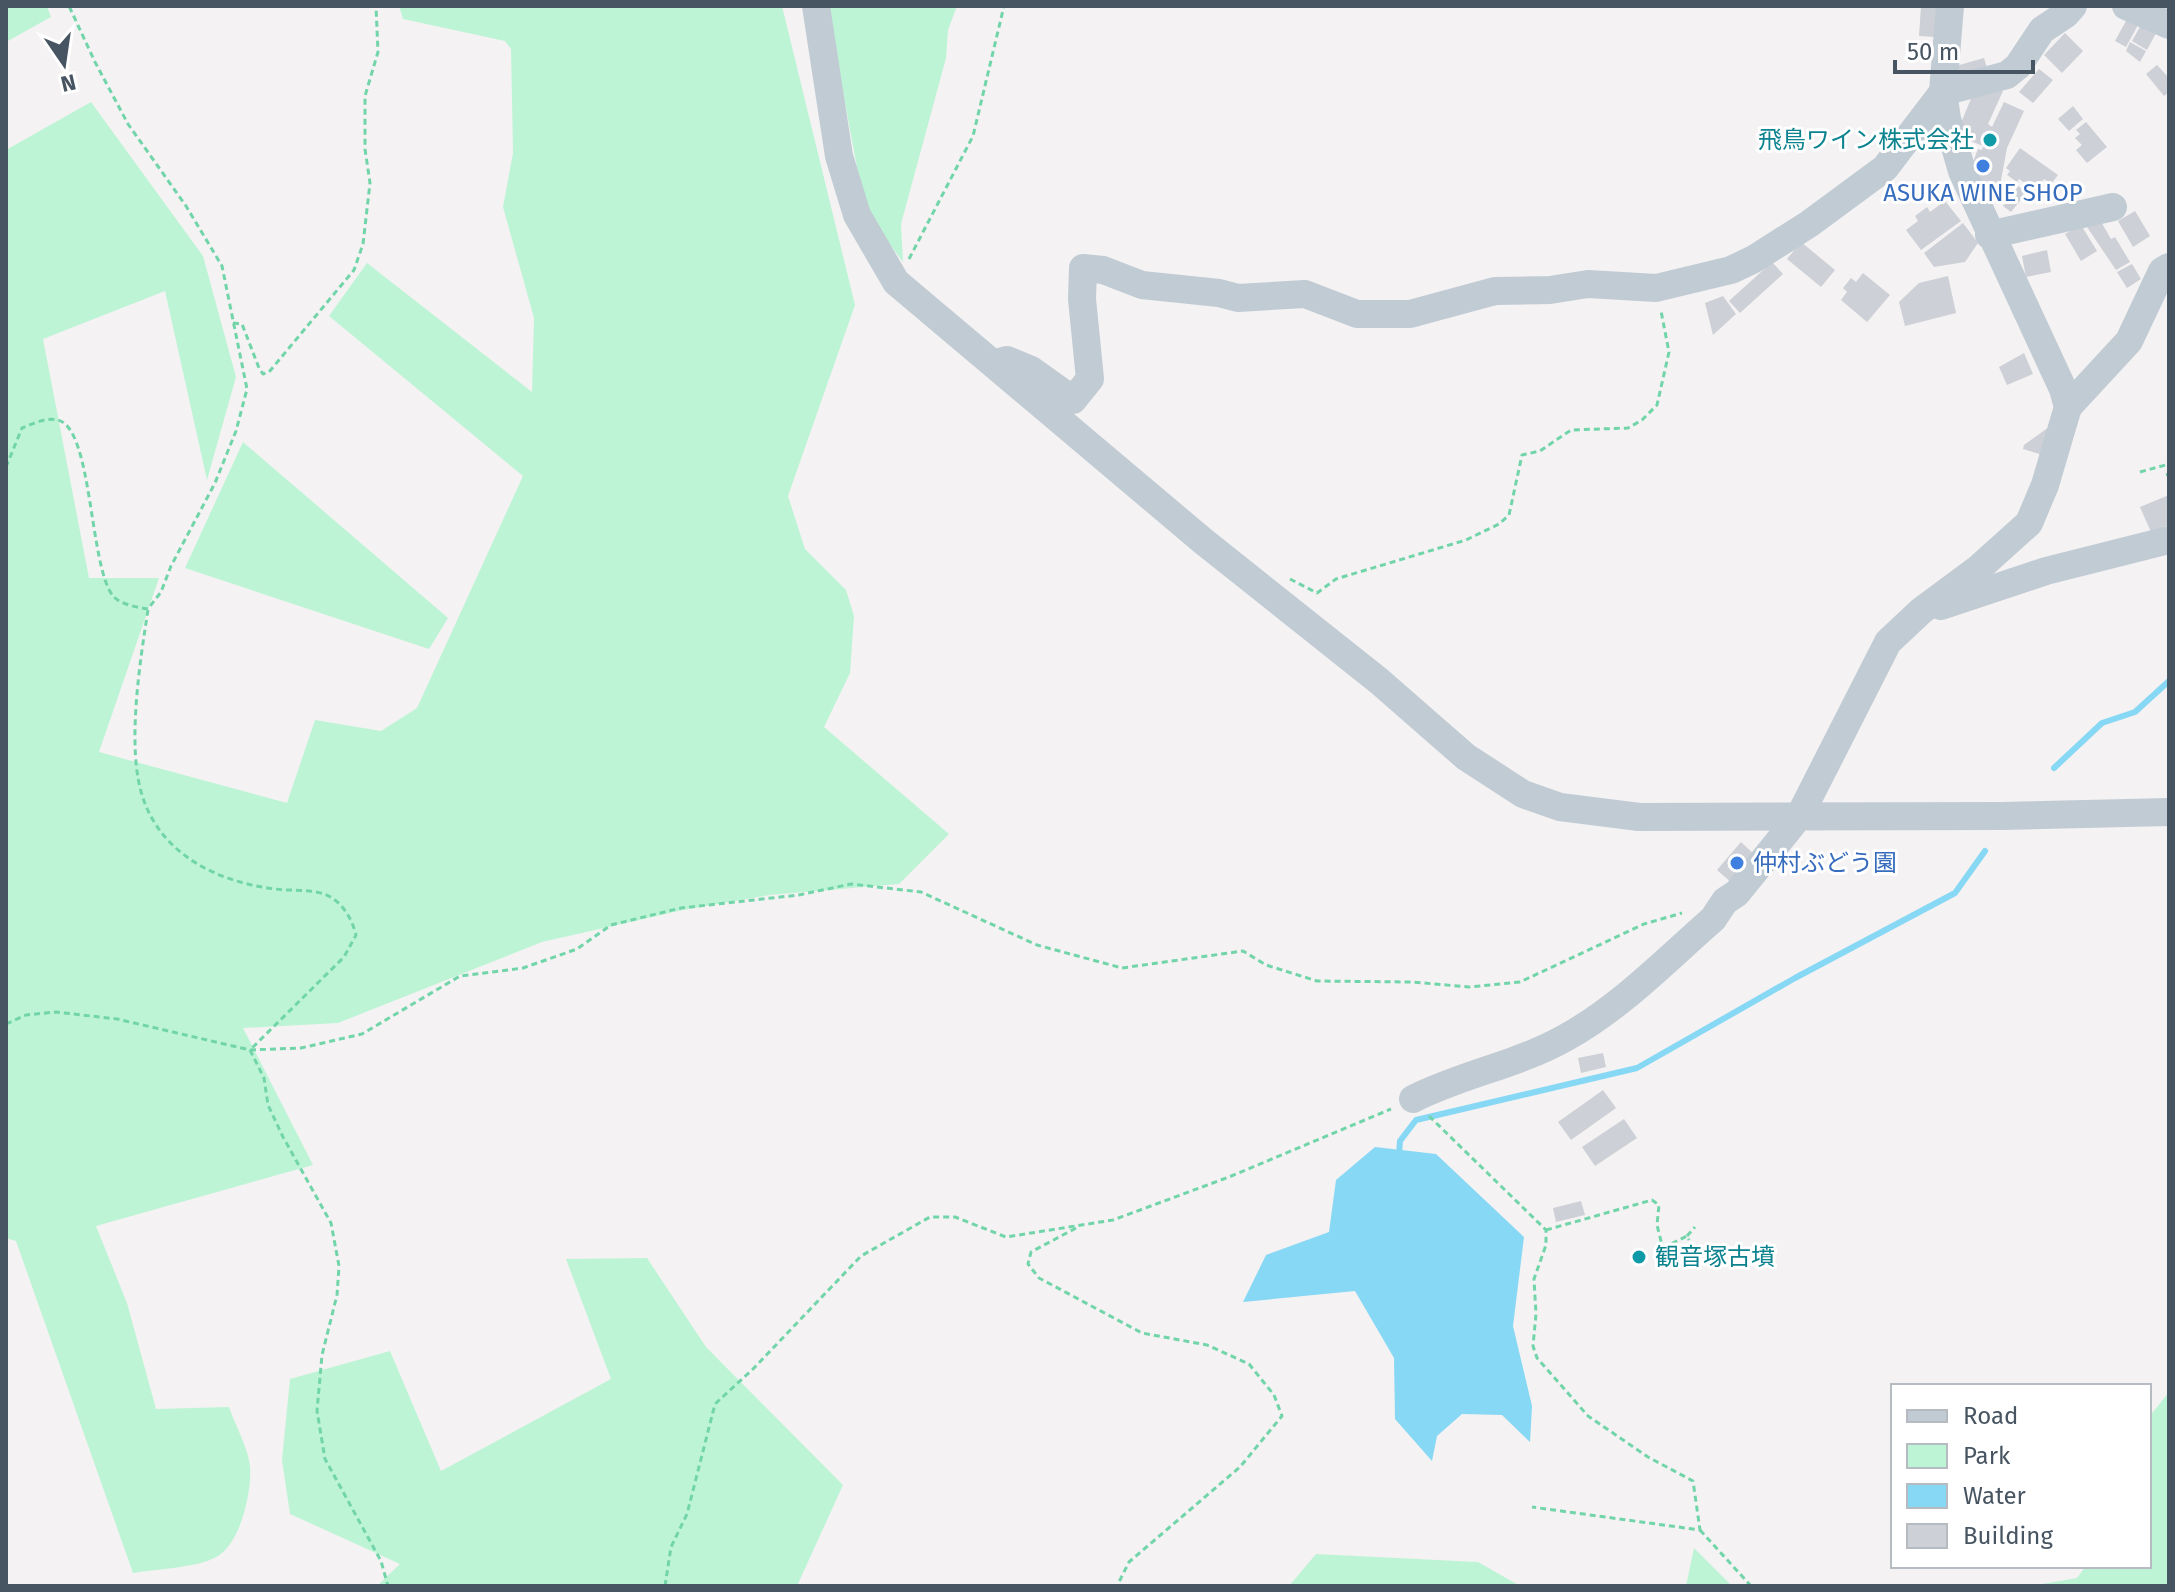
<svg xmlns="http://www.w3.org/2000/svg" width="2175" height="1592" font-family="'Fira Sans','Noto Sans JP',sans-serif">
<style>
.green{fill:#bef4d6}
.water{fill:#87d8f4}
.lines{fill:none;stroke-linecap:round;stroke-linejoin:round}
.stream{stroke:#87d8f4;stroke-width:6}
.building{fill:#cdd0d6}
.path{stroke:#72d5aa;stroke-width:3;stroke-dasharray:6 4;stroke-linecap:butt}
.minor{stroke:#c1cbd4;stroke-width:28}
.culture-dot{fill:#0f9aa8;stroke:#fff;stroke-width:3}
.shop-dot{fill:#3f7fe0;stroke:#fff;stroke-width:3}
.labels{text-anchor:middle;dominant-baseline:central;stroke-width:6;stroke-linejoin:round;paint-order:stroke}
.culture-label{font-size:24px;fill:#0d838f;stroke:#fff;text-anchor:end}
.shop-label{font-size:24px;fill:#366cbe;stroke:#fff}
</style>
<rect width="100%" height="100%" fill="#f4f2f2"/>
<g class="green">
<polygon points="6,6 47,6 51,17 6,42"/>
<path d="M399,6H782L855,305L788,496L805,549L846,590L854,616L850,673L824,727L949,834L899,884L770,895L683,910L542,942L338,1023L243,1028L313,1165L96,1226L127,1303L156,1409L229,1407C235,1425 248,1447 250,1466C252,1491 241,1542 218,1556C199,1568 156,1569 133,1573L16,1241L6,1238V150L91,102L203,256L236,377L207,480L165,291L43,339L89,578H159L99,752L287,803L315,720L381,731L417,708L523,476L329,316L367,263L532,392L534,318L503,207L513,153L511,49L505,41L403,19Z"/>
<polygon points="827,6 957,6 948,30 946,58 901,224 903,262 872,220 859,178"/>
<polygon points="243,442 448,618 429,649 185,568"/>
<polygon points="647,1258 706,1347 843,1485 797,1586 377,1586 400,1564 290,1514 282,1460 290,1379 390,1351 441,1471 611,1379 566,1259"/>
<polygon points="2169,1392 2169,1586 2030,1586 2077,1578 2086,1566 2149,1566 2149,1417"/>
<polygon points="1694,1548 1732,1586 1686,1586"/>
<polygon points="1316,1554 1478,1562 1520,1586 1289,1586"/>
</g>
<polygon class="water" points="1375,1147 1436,1154 1524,1237 1513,1326 1532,1406 1530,1442 1502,1415 1462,1414 1437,1436 1432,1461 1395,1419 1394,1358 1355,1291 1243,1302 1266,1255 1329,1232 1336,1180"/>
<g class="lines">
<g class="stream">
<polyline points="2054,768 2102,723 2135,712 2169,681"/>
<polyline points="1399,1155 1400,1141 1416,1120 1637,1068 1795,978 1955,893 1985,851"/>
</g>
</g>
<g class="building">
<polygon points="1921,6 1938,6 1935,37 1919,36"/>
<polygon points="2127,19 2138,25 2126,47 2115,41"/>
<polygon points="2141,25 2156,33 2147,50 2132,41"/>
<polygon points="2065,33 2083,51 2062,73 2044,55"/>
<polygon points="2130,42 2146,51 2140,62 2126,51"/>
<polygon points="1984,58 1987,68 1958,76 1956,66"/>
<polygon points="2157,65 2169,78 2169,92 2164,96 2146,74"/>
<polygon points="2039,69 2053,80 2033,103 2019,92"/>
<polygon points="1992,85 2003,91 1988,124 1992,127 2004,102 2024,111 2007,148 1999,191 1971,177 1970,170 1978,149 1982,150 1983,146 1956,135 1975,89"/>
<polygon points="2073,106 2083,119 2069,131 2058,119"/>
<polygon points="2086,122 2107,147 2087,163 2076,150 2082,145 2075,138 2080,134 2076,130"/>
<polygon points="2020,148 2058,175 2051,184 2044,179 2036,191 2019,179 2017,182 2007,175 2010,171 2006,168"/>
<polygon points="2018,186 2027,192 2011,212 2003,206"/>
<polygon points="1945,201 1961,221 1921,250 1906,230 1918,221 1915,216 1927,207 1930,212"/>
<polygon points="2135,211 2150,236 2133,247 2118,221"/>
<polygon points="2096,213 2111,239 2115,237 2130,262 2116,270 2083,221"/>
<polygon points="1963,223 1978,243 1965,262 1934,267 1924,253"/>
<polygon points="2081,225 2097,251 2081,261 2065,234"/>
<polygon points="1801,242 1835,270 1821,287 1787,259"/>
<polygon points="2047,250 2051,272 2026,277 2022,256"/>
<polygon points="1772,262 1783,274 1740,313 1729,301"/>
<polygon points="2132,264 2141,279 2127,288 2117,272"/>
<polygon points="1863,273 1890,295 1867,322 1841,300 1847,292 1843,288 1851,278 1856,282"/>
<polygon points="1948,276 1956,313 1905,326 1899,302 1919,283"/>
<polygon points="1723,296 1736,314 1713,335 1705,303"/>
<polygon points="2024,353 2033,374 2007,385 1999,367"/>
<polygon points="2049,427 2046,456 2023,449 2024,445"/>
<polygon points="2169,495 2169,525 2151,532 2140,507"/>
<polygon points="1741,842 1757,857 1733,884 1717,870"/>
<polygon points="1603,1053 1606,1067 1581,1073 1578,1058"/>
<polygon points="1603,1090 1616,1108 1571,1140 1558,1122"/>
<polygon points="1624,1119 1637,1138 1595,1166 1582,1147"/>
<polygon points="1581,1201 1585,1215 1556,1222 1553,1208"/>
</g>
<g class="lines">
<g class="path">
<polyline points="909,259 973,136 1004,6"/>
<polyline points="233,323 242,324 259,368 263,374 269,372 354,270 363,244 370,183 365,149 365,96 378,52 376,6"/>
<path d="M6,467L22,428C33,424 45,417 58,420C93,429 89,566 113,596C121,605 137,607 148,609L161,592L171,566L215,483L236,431L247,389L222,266L186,206L128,124L95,62L69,6"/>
<polyline points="2140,472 2169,464"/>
<polyline points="2166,475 2169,474"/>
<polyline points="1290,579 1317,593 1336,579 1466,540 1499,524 1509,515 1522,455 1540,451 1571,430 1628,428 1642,420 1657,405 1669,352 1661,311"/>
<path d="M148,610C140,661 126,749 143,798C162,855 218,882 275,889C290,891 309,889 324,894C341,900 352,918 356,935L344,957L250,1050"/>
<polyline points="6,1024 26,1015 56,1012 117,1019 250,1050 301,1048 362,1034 460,976 523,968 577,949 611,925 681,908 799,895 851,884 921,892 1037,945 1122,968 1243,951 1266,965 1317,981 1412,982 1469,987 1520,982 1644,924 1682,913"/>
<polyline points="250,1050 264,1078 268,1105 283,1137 331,1223 339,1266 337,1295 322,1355 317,1411 325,1459 381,1561 388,1586"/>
<polyline points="1429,1116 1546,1230 1546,1245 1534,1279 1536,1314 1533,1346 1537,1358 1588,1416 1648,1457 1693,1481 1700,1530 1532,1507"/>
<polyline points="1076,1228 1031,1252 1028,1264 1039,1278 1142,1333 1207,1345 1249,1364 1274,1395 1282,1416 1240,1467 1129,1562 1117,1586"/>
<polyline points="1546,1230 1652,1200 1659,1205 1657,1225 1662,1245 1667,1246 1687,1236 1689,1240"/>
<polyline points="1687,1236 1695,1227"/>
<polyline points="1700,1530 1751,1586"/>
<polyline points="665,1586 671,1547 687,1514 715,1404 753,1369 861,1256 930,1217 955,1217 1006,1237 1113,1220 1229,1177 1391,1109"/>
</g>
<g class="minor">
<polyline points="816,6 839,156 857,215 896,282 1203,541 1379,681 1466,757 1523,794 1560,807 1639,817 2003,816 2169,812"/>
<polyline points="2126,6 2169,25"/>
<polyline points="1989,235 2113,207"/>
<polyline points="997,363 1007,360 1031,370 1073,400 1090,379 1082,299 1083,268 1103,270 1142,285 1219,293 1238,298 1305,294 1357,314 1410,314 1495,291 1550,290 1588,284 1656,288 1731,270 1754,259 1809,224 1885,168 1943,92 2007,75 2018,66 2042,30 2066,14 2073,6"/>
<polyline points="2068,407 2129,341 2162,271 2169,267"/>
<polyline points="1941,606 2046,571 2169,540"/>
<path d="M1413,1099C1462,1074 1517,1065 1565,1038C1620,1008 1666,960 1713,919L1725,901L1737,893L1800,815L1888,642L1921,611L1979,568L2029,523L2045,485L2068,407L2063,389L1962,171L1947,119L1943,92L1950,6"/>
</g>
</g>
<g class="culture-dot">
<circle cx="1990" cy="140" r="8"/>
<circle cx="1639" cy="1257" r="8"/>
</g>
<g class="shop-dot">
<circle cx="1983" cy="166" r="8"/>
<circle cx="1737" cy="863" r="8"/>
</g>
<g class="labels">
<g class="culture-label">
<text x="1974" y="140">飛鳥ワイン株式会社</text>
<text x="1655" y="1257" text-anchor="start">観音塚古墳</text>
</g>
<g class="shop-label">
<text x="1983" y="193">ASUKA WINE SHOP</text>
<text x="1753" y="863" text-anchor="start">仲村ぶどう園</text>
</g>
</g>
<rect width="2175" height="1592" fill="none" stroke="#475461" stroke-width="16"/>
<rect x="1891" y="1384" width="260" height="184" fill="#ffffff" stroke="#b5bbc0" stroke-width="2"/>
<rect x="1907" y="1410" width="40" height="12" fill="#c1cbd4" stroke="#b5bbc0" stroke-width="2"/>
<text x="1963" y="1424" font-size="24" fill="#475461">Road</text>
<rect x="1907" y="1444" width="40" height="24" fill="#bef4d6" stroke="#b5bbc0" stroke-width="2"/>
<text x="1963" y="1464" font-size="24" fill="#475461">Park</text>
<rect x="1907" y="1484" width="40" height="24" fill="#87d8f4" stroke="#b5bbc0" stroke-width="2"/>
<text x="1963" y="1504" font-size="24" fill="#475461">Water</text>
<rect x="1907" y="1524" width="40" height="24" fill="#cdd0d6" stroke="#b5bbc0" stroke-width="2"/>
<text x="1963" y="1544" font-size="24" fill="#475461">Building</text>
<g transform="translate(64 64) rotate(167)" stroke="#ffffff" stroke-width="6" paint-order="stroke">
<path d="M0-6L14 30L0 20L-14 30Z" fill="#475461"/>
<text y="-12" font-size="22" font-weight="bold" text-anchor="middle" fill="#475461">N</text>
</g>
<path d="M1895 60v12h138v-12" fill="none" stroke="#475461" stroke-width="4"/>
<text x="1907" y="60" font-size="24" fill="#475461" stroke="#ffffff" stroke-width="6" paint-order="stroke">50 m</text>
</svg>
